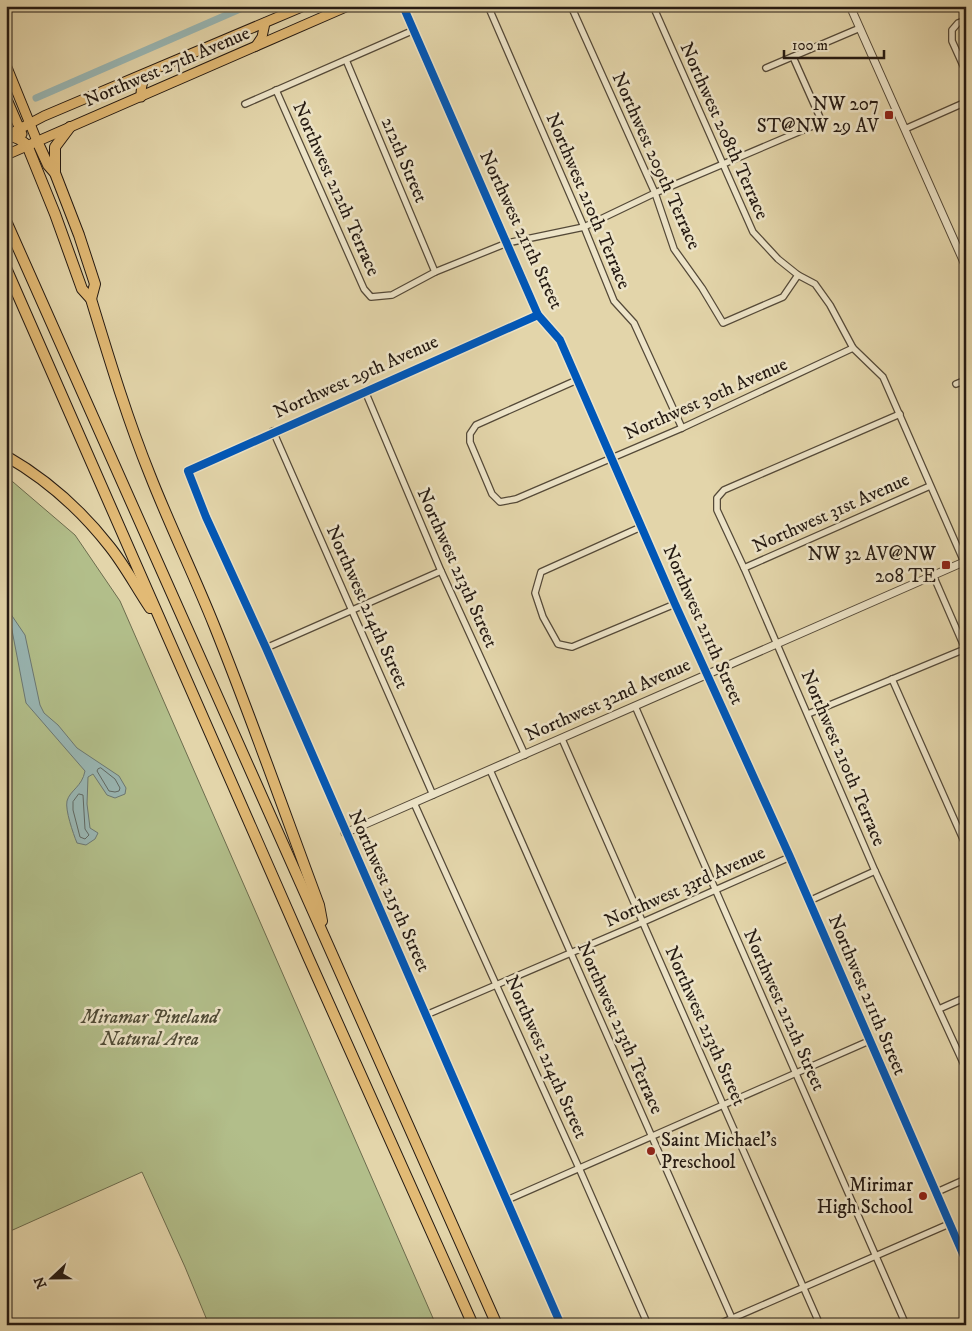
<svg xmlns="http://www.w3.org/2000/svg" width="972" height="1331" font-family="'IM FELL DW Pica',serif">
<style>
.green{fill:#b2be8a;stroke:#6c6c4e}
.water{fill:#99b6b3;stroke:#6b7873}
.lines{fill:none;stroke-linecap:round;stroke-linejoin:round}
.shore{stroke:#5f6862;stroke-width:1}
.canal{stroke:#99b6b3;stroke-width:7}
.minor-casing{stroke:#544938;stroke-width:8}
.tertiary-casing{stroke:#544938;stroke-width:9}
.primary-casing{stroke:#251a12;stroke-width:11}
.motorway-casing{stroke:#251a12;stroke-width:12}
.minor{stroke:#ede4c8;stroke-width:5.5}
.tertiary{stroke:#ede4c8;stroke-width:7}
.primary{stroke:#e2ba75;stroke-width:9}
.motorway{stroke:#e2ba75;stroke-width:10}
.cycleway-casing{stroke:#ede4c8;stroke-width:11}
.cycleway{stroke:#0057b8;stroke-width:8}
.poi-dot{fill:#8f2418;stroke:#ede4c8;stroke-width:2}
.labels{text-anchor:middle;dominant-baseline:central;stroke-width:5;stroke-linejoin:round;paint-order:stroke}
.street-label{font-size:19px;fill:#251a12;stroke:#ede4c8}
.poi-label{font-size:19px;fill:#251a12;stroke:#ede4c8;text-anchor:end}
.park-label{font-size:19px;font-style:italic;fill:#4f4b36;stroke:#ede4c8}
</style>
<rect width="100%" height="100%" fill="#e3d5aa"/>
<filter id="stains"><feTurbulence type="fractalNoise" baseFrequency=".004" numOctaves="4"/><feColorMatrix values="0 0 0 0 .2 0 0 0 0 .09 0 0 0 0 .02 0 0 0 .5 -.17"/></filter>
<radialGradient id="worn" r=".72"><stop offset=".6" stop-color="#630" stop-opacity="0"/><stop offset="1" stop-color="#630" stop-opacity=".3"/></radialGradient>
<polygon class="green" points="6,476 75,535 120,601 436,1325 209,1325 185,1267 142,1172 6,1233"/>
<path class="water" d="M6,607L25,635L40,705L44,713L58,725L77,748L119,776L126,788L125,794L115,798L107,795L93,774L88,777L87,804L90,828L98,833L95,839L86,845L77,843C73,833 65,810 67,801C70,790 82,787 85,771L26,703L11,625L6,620Z"/>
<g class="lines">
<g class="shore">
<polygon points="101,768 115,779 120,788 119,791 115,792 109,791 97,771 98,769"/>
<polygon points="79,794 83,795 85,829 89,835 85,839 80,837 73,810 73,802"/>
</g>
<polyline class="canal" points="36,98 247,6"/>
<defs>
<g id="minor">
<polyline points="403,6 538,315 560,340 675,604 790,857 966,1261"/>
<polyline points="488,6 584,227 614,301 634,323 682,428"/>
<polyline points="571,6 655,193 674,249 702,288 723,323 783,297 798,275"/>
<polyline points="653,6 753,232 778,259 798,275 815,284 830,305 853,348 883,377 964,562"/>
<polyline points="966,20 958,23 952,30 952,41 966,72"/>
<polyline points="346,60 435,272"/>
<polyline points="766,68 860,28"/>
<polyline points="276,90 364,289 371,297 392,295 435,272 507,243 584,227 655,193 822,122 793,57"/>
<polyline points="245,104 414,30"/>
<polyline points="905,129 966,102"/>
<polyline points="577,380 476,425 470,434 470,442 492,494 500,502 516,499 682,428 853,348"/>
<polyline points="956,384 966,380"/>
<polyline points="365,391 441,571 525,755"/>
<polyline points="900,414 724,490 717,498 717,510 744,568 875,871 966,1069"/>
<polyline points="273,431 433,795"/>
<polyline points="188,471 538,315"/>
<polyline points="641,527 541,572 535,593 543,617 558,644 572,647 675,604"/>
<polyline points="744,568 930,486"/>
<polyline points="933,575 966,651"/>
<polyline points="266,648 441,571"/>
<polyline points="892,679 966,846"/>
<polyline points="635,706 906,1325"/>
<polyline points="808,714 965,649"/>
<polyline points="562,739 820,1325"/>
<polyline points="490,770 735,1325"/>
<polyline points="414,803 579,1168 648,1325"/>
<polyline points="809,901 875,871"/>
<polyline points="939,1009 966,997"/>
<polyline points="426,1015 643,922 790,857"/>
<polyline points="937,1192 966,1179"/>
<polyline points="507,1200 869,1041"/>
<polyline points="717,1325 949,1224"/>
</g>
<g id="tertiary">
<polyline points="850,6 966,267"/>
<polyline points="188,471 206,517 266,648 561,1325"/>
<polyline points="345,833 966,561"/>
</g>
<g id="primary">
<polyline points="256,46 262,37 265,23"/>
<polyline points="6,65 37,141"/>
<polyline points="6,97 22,134"/>
<path d="M141,97C141,85 142,80 151,72"/>
<polyline points="6,136 44,116 304,6"/>
<polyline points="6,155 348,6"/>
</g>
<g id="motorway">
<path d="M9,135L19,139L27,145L55,214L82,289L91,299C109,358 127,418 150,475C170,526 194,575 214,625C251,717 284,811 319,905L322,921"/>
<polyline points="37,141 48,165 55,173 79,235 95,284 91,299"/>
<polyline points="55,173 55,147 70,127"/>
<polyline points="6,221 497,1325"/>
<polyline points="6,268 309,959 473,1325"/>
<path d="M6,456C46,479 82,511 110,547C125,566 136,587 150,608"/>
</g>
</defs>
<use href="#minor" class="minor-casing"/>
<use href="#tertiary" class="tertiary-casing"/>
<use href="#primary" class="primary-casing"/>
<use href="#motorway" class="motorway-casing"/>
<use href="#minor" class="minor"/>
<use href="#tertiary" class="tertiary"/>
<use href="#primary" class="primary"/>
<use href="#motorway" class="motorway"/>
<defs>
<g id="cycleway">
<polyline points="403,6 538,315 560,340 675,604 790,857 966,1261"/>
<polyline points="538,315 188,471 206,517 266,648 561,1325"/>
</g>
</defs>
<use href="#cycleway" class="cycleway-casing"/>
<use href="#cycleway" class="cycleway"/>
</g>
<g class="poi-dot">
<rect x="884" y="110" width="10" height="10" rx="2.5"/>
<rect x="941" y="560" width="10" height="10" rx="2.5"/>
<circle cx="651" cy="1151" r="5"/>
<circle cx="923" cy="1196" r="5"/>
</g>
<g class="labels">
<g class="street-label">
<text transform="translate(167 67) rotate(-23)">Northwest 27th Avenue</text>
<text transform="translate(724 131) rotate(66)">Northwest 208th Terrace</text>
<text transform="translate(404 160) rotate(67)">212th Street</text>
<text transform="translate(656 161) rotate(66)">Northwest 209th Terrace</text>
<text transform="translate(336 189) rotate(66)">Northwest 212th Terrace</text>
<text transform="translate(588 201) rotate(67)">Northwest 210th Terrace</text>
<text transform="translate(521 230) rotate(65)">Northwest 211th Street</text>
<text transform="translate(356 377) rotate(-24)">Northwest 29th Avenue</text>
<text transform="translate(706 399) rotate(-24)">Northwest 30th Avenue</text>
<text transform="translate(831 513) rotate(-24)">Northwest 31st Avenue</text>
<text transform="translate(457 568) rotate(66)">Northwest 213th Street</text>
<text transform="translate(367 607) rotate(66)">Northwest 214th Street</text>
<text transform="translate(703 625) rotate(66)">Northwest 211th Street</text>
<text transform="translate(608 700) rotate(-24)">Northwest 32nd Avenue</text>
<text transform="translate(843 758) rotate(67)">Northwest 210th Terrace</text>
<text transform="translate(685 887) rotate(-24)">Northwest 33rd Avenue</text>
<text transform="translate(389 891) rotate(66)">Northwest 215th Street</text>
<text transform="translate(867 995) rotate(67)">Northwest 211th Street</text>
<text transform="translate(784 1010) rotate(66)">Northwest 212th Street</text>
<text transform="translate(705 1026) rotate(66)">Northwest 213th Street</text>
<text transform="translate(620 1028) rotate(66)">Northwest 213th Terrace</text>
<text transform="translate(546 1057) rotate(66)">Northwest 214th Street</text>
</g>
<g class="poi-label">
<text x="879" y="104">NW 207<tspan x="879" dy="22">ST@NW 29 AV</tspan></text>
<text x="936" y="554">NW 32 AV@NW<tspan x="936" dy="22">208 TE</tspan></text>
<text x="661" y="1140" text-anchor="start">Saint Michael's<tspan x="661" dy="22">Preschool</tspan></text>
<text x="913" y="1185">Mirimar<tspan x="913" dy="22">High School</tspan></text>
</g>
<g class="park-label">
<text x="150" y="1017">Miramar Pineland<tspan x="150" dy="22">Natural Area</tspan></text>
</g>
</g>
<rect width="972" height="1331" fill="none" stroke="#e3d5aa" stroke-width="25"/>
<rect x="8" y="8" width="957" height="1316" fill="none" stroke="#251a12" stroke-width="2.5"/>
<rect x="12" y="12" width="947" height="1306" fill="none" stroke="#251a12"/>
<g transform="translate(52 1278) rotate(248)" stroke="#ede4c8" stroke-width="4" paint-order="stroke">
<path d="M0-4L9 19L0 12L-9 19Z" fill="#251a12"/>
<text y="-8" font-size="14" font-weight="bold" text-anchor="middle" fill="#251a12">N</text>
</g>
<path d="M784 50v8h100v-8" fill="none" stroke="#251a12" stroke-width="2.5"/>
<text x="792" y="50" font-size="15" fill="#251a12" stroke="#ede4c8" stroke-width="4" paint-order="stroke">100 m</text>
<rect width="100%" height="100%" filter="url(#stains)"/>
<rect width="100%" height="100%" fill="url(#worn)"/>
</svg>
